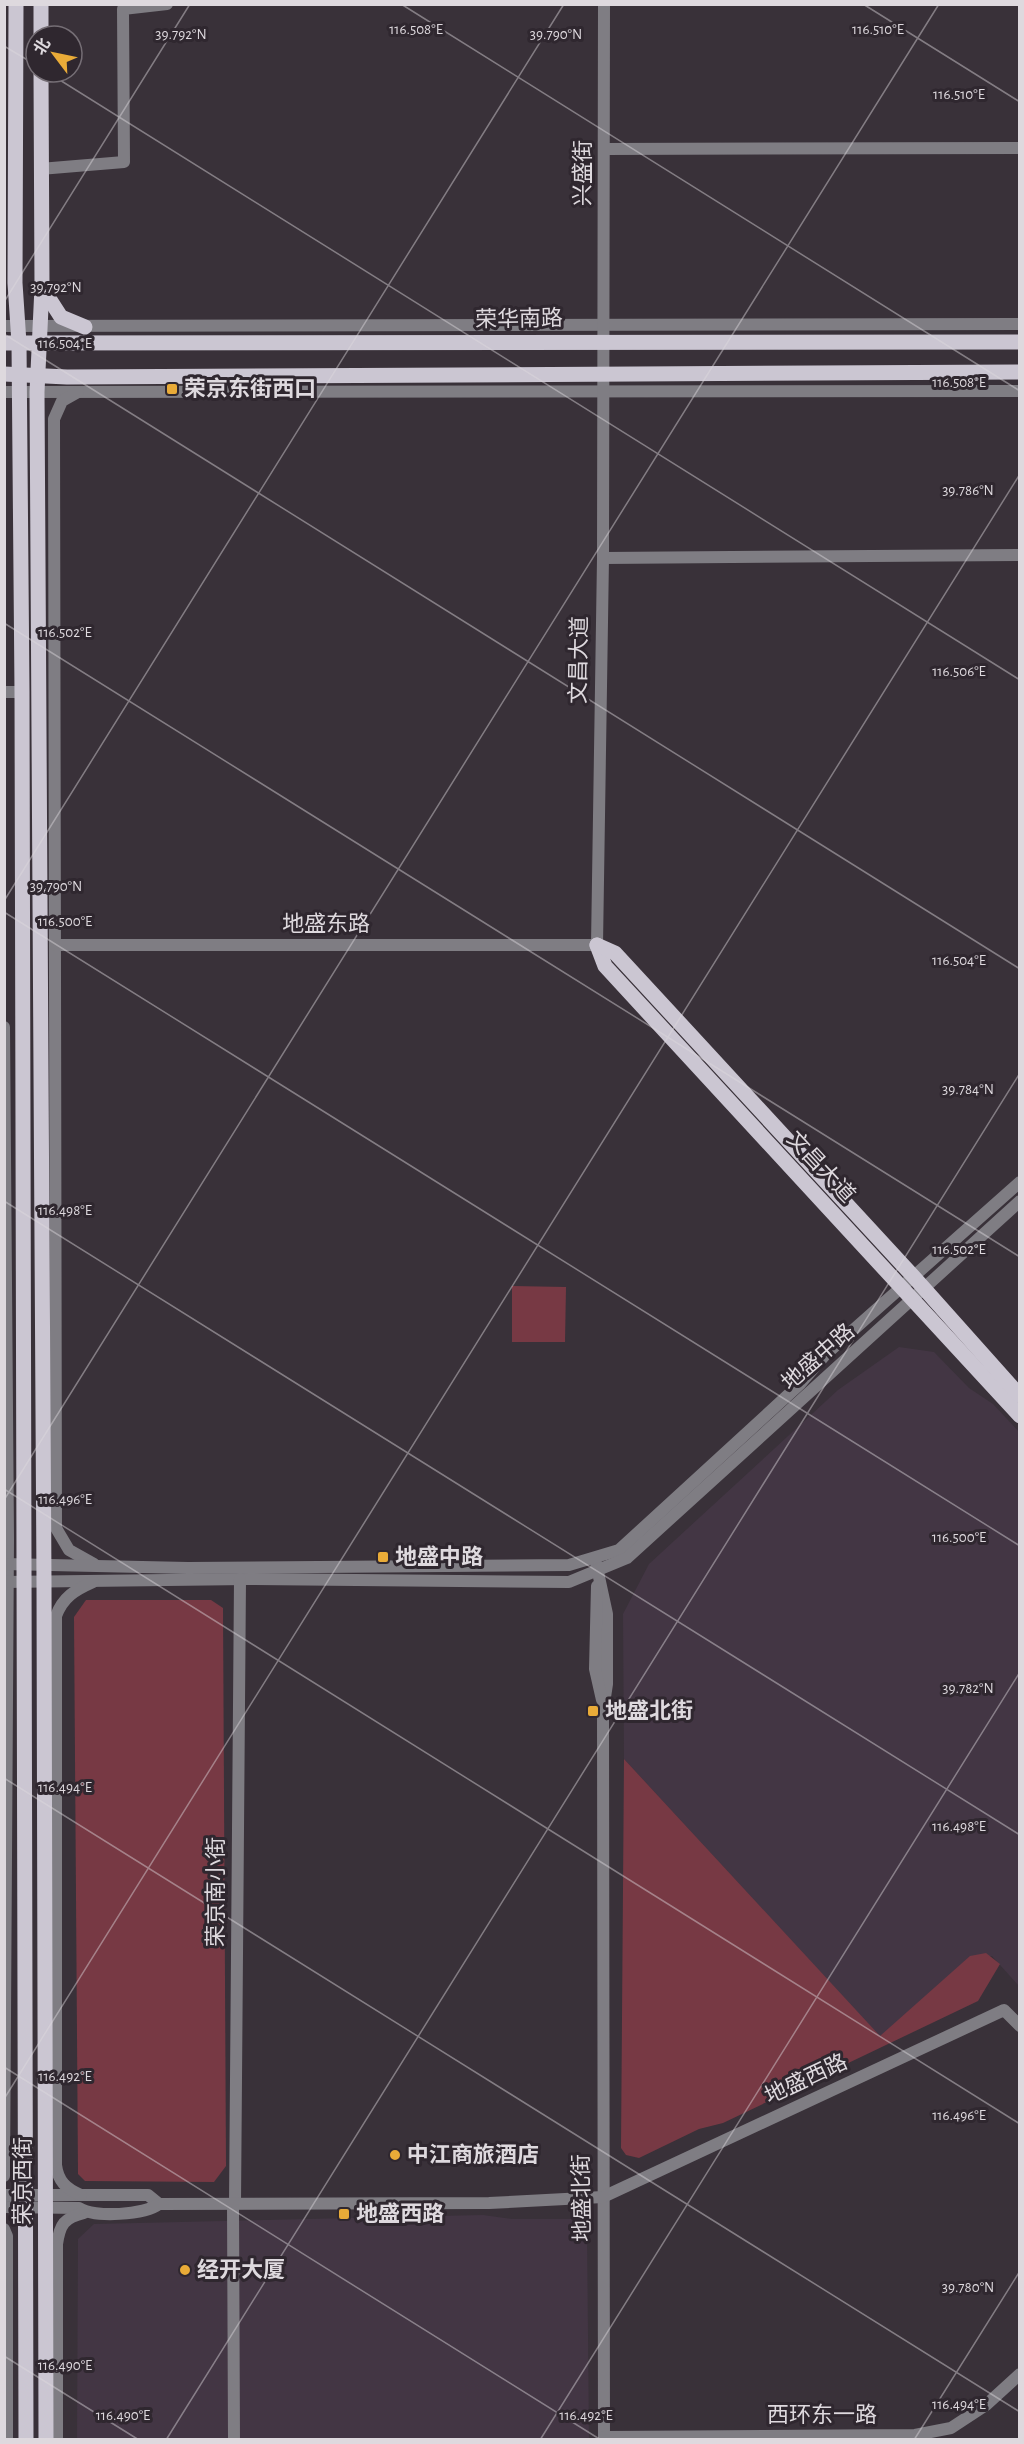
<svg xmlns="http://www.w3.org/2000/svg" width="1024" height="2444" font-family="'Alegreya Sans','Noto Sans SC',sans-serif">
<style>
.built{fill:#433644}
.green{fill:#773944}
.lines{fill:none;stroke-linecap:round;stroke-linejoin:round}
.minor{stroke:#7f7d83;stroke-width:12}
.major{stroke:#cbc6d2;stroke-width:15}
.ticks{fill:none;stroke:#ded9de;stroke-width:1.5;stroke-opacity:0.45}
.poi-dot{fill:#e9ab38;stroke:#2f272f;stroke-width:2}
.labels{text-anchor:middle;dominant-baseline:central;stroke-width:6;stroke-linejoin:round;paint-order:stroke}
.street-label{font-size:22px;fill:#ded9de;stroke:#2f272f}
.poi-label{font-size:22px;font-weight:bold;fill:#ded9de;stroke:#2f272f;text-anchor:start}
.ticks-label{font-size:15px;text-anchor:middle;fill:#ded9de;stroke:#2f272f;stroke-width:6;stroke-linejoin:round;paint-order:stroke}
</style>
<rect width="100%" height="100%" fill="#393139"/>
<g class="built">
<polygon points="899,1347 934,1352 969,1388 993,1404 1020,1433 1019,1986 992,1956 970,1957 880,2037 624,1759 623,1614 649,1564 838,1390"/>
<polygon points="483,2215 512,2219 577,2219 587,2229 589,2439 77,2440 78,2239 94,2224"/>
</g>
<g class="green">
<polygon points="512,1286 566,1287 565,1342 512,1342"/>
<polygon points="86,1600 211,1600 223,1608 226,2166 214,2182 85,2181 78,2174 74,1617"/>
<polygon points="624,1759 880,2036 970,1956 986,1953 1000,1964 978,2001 723,2123 699,2129 639,2158 626,2155 621,2148"/>
</g>
<g class="lines">
<g class="minor">
<polyline points="604,149 1020,148"/>
<polyline points="40,169 124,162 123,9 167,4"/>
<polyline points="4,326 1020,324"/>
<polyline points="4,392 1020,391"/>
<polyline points="78,392 62,401 54,419 56,1528 69,1550 94,1564"/>
<polyline points="603,558 1020,555"/>
<polyline points="4,692 22,692"/>
<polyline points="55,945 597,945 603,558 604,4"/>
<polyline points="4,1027 8,1539 4,2176"/>
<polyline points="596,1563 607,1614 607,1684 603,1710 604,2440"/>
<polyline points="4,1564 188,1568 569,1565 619,1550 800,1384 825,1355 1020,1182"/>
<polyline points="4,1582 248,1579 569,1582 627,1558 1020,1201"/>
<polyline points="597,1586 595,1669 602,1700"/>
<polyline points="4,2195 148,2195 159,2204"/>
<path d="M81,2195C66,2189 58,2181 56,2165V1616C63,1597 75,1590 93,1582"/>
<polyline points="233,2204 234,2440"/>
<polyline points="235,2204 240,1579"/>
<path d="M4,2207L79,2208C94,2218 145,2215 159,2204L489,2203L603,2197L1004,2010L1020,2026"/>
<polyline points="4,2229 7,2236 7,2440"/>
<polyline points="604,2437 915,2435 951,2428 986,2405 1020,2374"/>
<path d="M57,2440V2244C60,2224 64,2218 84,2213"/>
</g>
<g class="major">
<polyline points="16,4 15,283 19,343 22,692 26,2440"/>
<polyline points="41,36 41,4"/>
<polyline points="41,72 42,287 37,392 44,1581 46,2440"/>
<polyline points="43,289 61,317 85,327"/>
<polyline points="4,343 1020,342"/>
<polyline points="4,374 67,377 1020,372"/>
<polyline points="597,945 605,966 1020,1416"/>
<polyline points="597,945 615,953 913,1276 1020,1396"/>
</g>
</g>
<path class="ticks" d="M401,4L1020,391M863,4L1020,102M4,46L36,65M47,72L1020,680M4,302L190,4M4,334L1020,969M4,623L1020,1257M4,901L564,4M4,912L1020,1546M4,1201L1020,1835M4,1489L1020,2124M4,1500L939,4M4,1778L1020,2412M4,2067L601,2440M4,2099L1020,474M4,2356L139,2440M166,2440L1020,1073M540,2440L1020,1672M914,2440L1020,2271"/>
<g class="poi-dot">
<rect x="166" y="383" width="12" height="12" rx="3"/>
<rect x="377" y="1551" width="12" height="12" rx="3"/>
<rect x="587" y="1705" width="12" height="12" rx="3"/>
<circle cx="395" cy="2155" r="6"/>
<rect x="338" y="2208" width="12" height="12" rx="3"/>
<circle cx="185" cy="2270" r="6"/>
</g>
<g class="labels">
<g class="street-label">
<text transform="translate(583 173) rotate(-90)">兴盛街</text>
<text transform="translate(519 319) rotate(-1)">荣华南路</text>
<text transform="translate(579 660) rotate(-89)">文昌大道</text>
<text x="326" y="924">地盛东路</text>
<text transform="translate(821 1167) rotate(47)">文昌大道</text>
<text transform="translate(818 1357) rotate(-41)">地盛中路</text>
<text transform="translate(216 1892) rotate(-90)">荣京南小街</text>
<text transform="translate(806 2079) rotate(-25)">地盛西路</text>
<text transform="translate(23 2181) rotate(-90)">荣京西街</text>
<text transform="translate(582 2198) rotate(-91)">地盛北街</text>
<text x="822" y="2415">西环东一路</text>
</g>
<g class="poi-label">
<text x="184" y="389">荣京东街西口</text>
<text x="395" y="1557">地盛中路</text>
<text x="605" y="1711">地盛北街</text>
<text x="407" y="2155">中江商旅酒店</text>
<text x="356" y="2214">地盛西路</text>
<text x="197" y="2270">经开大厦</text>
</g>
</g>
<g class="ticks-label">
<text x="416" y="34">116.508°E</text>
<text x="878" y="34">116.510°E</text>
<text x="181" y="39">39.792°N</text>
<text x="556" y="39">39.790°N</text>
<text x="959" y="99">116.510°E</text>
<text x="56" y="292">39.792°N</text>
<text x="65" y="348">116.504°E</text>
<text x="959" y="387">116.508°E</text>
<text x="968" y="495">39.786°N</text>
<text x="65" y="637">116.502°E</text>
<text x="959" y="676">116.506°E</text>
<text x="56" y="891">39.790°N</text>
<text x="65" y="926">116.500°E</text>
<text x="959" y="965">116.504°E</text>
<text x="968" y="1094">39.784°N</text>
<text x="65" y="1215">116.498°E</text>
<text x="959" y="1254">116.502°E</text>
<text x="65" y="1504">116.496°E</text>
<text x="959" y="1542">116.500°E</text>
<text x="968" y="1693">39.782°N</text>
<text x="65" y="1792">116.494°E</text>
<text x="959" y="1831">116.498°E</text>
<text x="65" y="2081">116.492°E</text>
<text x="959" y="2120">116.496°E</text>
<text x="968" y="2292">39.780°N</text>
<text x="65" y="2370">116.490°E</text>
<text x="959" y="2409">116.494°E</text>
<text x="123" y="2420">116.490°E</text>
<text x="586" y="2420">116.492°E</text>
</g>
<rect width="1024" height="2444" fill="none" stroke="#ded9de" stroke-width="12"/>
<g transform="translate(54 54) rotate(302)"><circle r="28" fill="#2f272f" stroke="#756e75" stroke-width="1.5"/>
<path d="M0-4.5L10 22L0 15L-10 22Z" fill="#e9ab38"/>
<text y="-9" font-size="16" font-weight="bold" text-anchor="middle" fill="#ded9de">北</text>
</g>
</svg>
